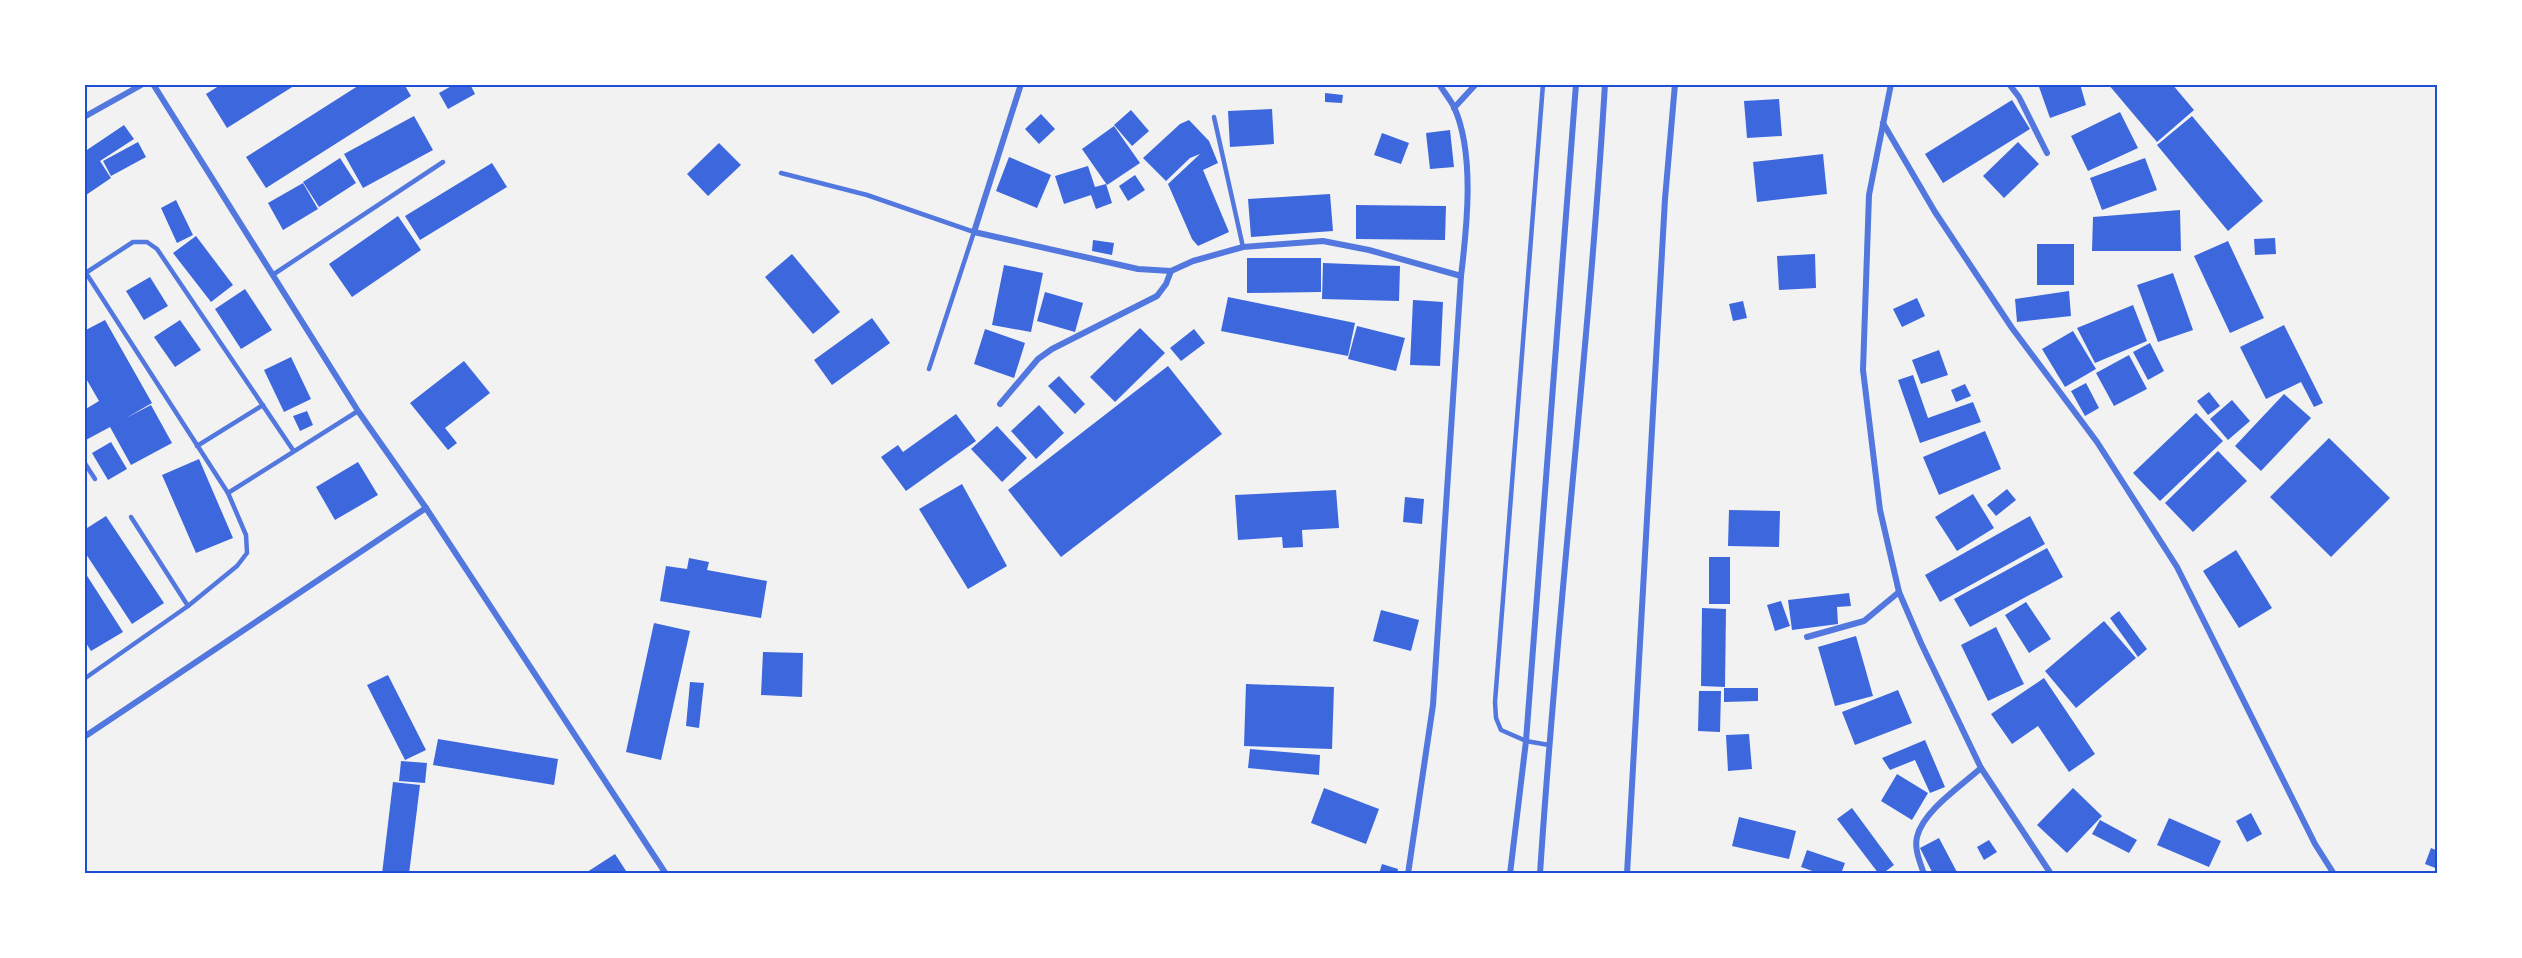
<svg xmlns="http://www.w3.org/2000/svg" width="2522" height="958" font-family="'Asap Condensed',sans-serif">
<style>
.building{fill:#3d67dc}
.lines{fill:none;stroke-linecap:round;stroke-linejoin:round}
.service{stroke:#5277de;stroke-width:4.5}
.minor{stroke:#5277de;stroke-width:6}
.neatline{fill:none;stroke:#1d4ed8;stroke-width:2}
</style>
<rect width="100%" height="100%" fill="#f2f2f2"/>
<g class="building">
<polygon points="222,84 297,84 227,128 206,94"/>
<polygon points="361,84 387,84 388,86 404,84 411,96 266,188 246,157"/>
<polygon points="455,84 470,84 475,94 448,109 439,93"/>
<polygon points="2038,84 2080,84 2086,105 2050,118"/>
<polygon points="2108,84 2172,84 2194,110 2157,142"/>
<polygon points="1325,93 1343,95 1342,103 1325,102"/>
<polygon points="1779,99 1782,136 1747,138 1744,101"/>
<polygon points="2012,100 2030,129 1943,183 1925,154"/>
<polygon points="1272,109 1274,144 1230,147 1228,111"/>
<polygon points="1131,110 1149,131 1132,146 1114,125"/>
<polygon points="2120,112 2138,148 2088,171 2071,136"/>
<polygon points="1041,114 1055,129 1039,144 1025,129"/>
<polygon points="414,116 433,150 363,188 344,154"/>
<polygon points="2192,116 2263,201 2228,231 2157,145"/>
<polygon points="1189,120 1209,141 1218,163 1203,170 1229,232 1198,246 1192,239 1168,184 1200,154 1190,158 1166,181 1143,158 1180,124"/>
<polygon points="124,125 134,139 100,161 111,178 86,195 84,192 84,152"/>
<polygon points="1114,126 1140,163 1107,185 1082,149"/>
<polygon points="1450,130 1454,167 1430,169 1426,133"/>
<polygon points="1382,133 1409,143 1401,164 1374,155"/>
<polygon points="138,142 146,157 111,176 103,161"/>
<polygon points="2018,142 2039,164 2004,198 1983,176"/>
<polygon points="719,143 741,165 708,196 687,174"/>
<polygon points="1823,154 1827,194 1757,202 1753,162"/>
<polygon points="1009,157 1051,175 1037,208 996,191"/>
<polygon points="340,158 356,183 319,207 303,182"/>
<polygon points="2145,158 2157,190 2102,210 2090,178"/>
<polygon points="492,163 507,187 420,240 405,216"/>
<polygon points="1088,166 1095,187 1106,184 1112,203 1096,209 1091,195 1064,204 1055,176"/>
<polygon points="1135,175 1145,190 1128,201 1119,186"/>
<polygon points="303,183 318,209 283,230 268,203"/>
<polygon points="1330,194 1333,231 1251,237 1248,199"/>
<polygon points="176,200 193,235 177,243 161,208"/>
<polygon points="1356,205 1446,206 1445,240 1356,239"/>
<polygon points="2180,210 2181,251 2092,251 2093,217"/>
<polygon points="398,216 421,250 352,297 329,264"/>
<polygon points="196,236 233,285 211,302 173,253"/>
<polygon points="2275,238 2276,254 2255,255 2254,239"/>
<polygon points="1093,240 1114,243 1112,255 1092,251"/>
<polygon points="2228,241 2264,318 2230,333 2194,256"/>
<rect x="2037" y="244" width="37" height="41"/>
<polygon points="792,254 840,312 813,334 765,277"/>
<polygon points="1815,254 1816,288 1779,290 1777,256"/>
<polygon points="1247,258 1321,258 1321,292 1247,293"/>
<polygon points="1323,263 1400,266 1399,301 1322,299"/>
<polygon points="1004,265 1043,273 1031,332 992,325"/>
<polygon points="2173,273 2193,330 2158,342 2137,285"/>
<polygon points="150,277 168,306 144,320 126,291"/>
<polygon points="245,289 272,330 241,349 215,309"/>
<polygon points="2069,291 2071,316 2017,322 2015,299"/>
<polygon points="1045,292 1083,303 1075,332 1037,321"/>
<polygon points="1228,297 1355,323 1348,356 1221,331"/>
<polygon points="1917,298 1925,316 1902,327 1893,309"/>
<polygon points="1413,300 1443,302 1440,366 1410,365"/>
<polygon points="1743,301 1747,318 1733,321 1729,304"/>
<polygon points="2133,305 2147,341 2095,363 2077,328"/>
<polygon points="872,318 890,343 832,385 814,360"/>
<polygon points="105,320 152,403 126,418 151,405 172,443 131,465 110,427 84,441 84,410 99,401 84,375 84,331"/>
<polygon points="180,320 201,350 175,367 154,337"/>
<polygon points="2284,325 2323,403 2314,407 2301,382 2266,399 2240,347"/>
<polygon points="1357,326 1405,338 1396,371 1348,359"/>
<polygon points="1140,328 1165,353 1115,402 1090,377"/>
<polygon points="985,329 1025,343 1014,378 974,364"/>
<polygon points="1194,329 1205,343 1181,361 1170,348"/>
<polygon points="2073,331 2096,369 2065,387 2042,349"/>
<polygon points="2150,343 2164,371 2148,380 2133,352"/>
<polygon points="1939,350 1948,375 1921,384 1912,360"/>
<polygon points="2129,355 2147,389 2114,406 2096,373"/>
<polygon points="291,357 311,399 284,412 264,370"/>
<polygon points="464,361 490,393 445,428 457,443 448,450 410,403"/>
<polygon points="1168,366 1222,434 1061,557 1008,490"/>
<polygon points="1913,375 1928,418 1973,402 1981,422 1920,443 1898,380"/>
<polygon points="1059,376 1085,404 1075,414 1048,386"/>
<polygon points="2086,383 2099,408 2085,416 2071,391"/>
<polygon points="1965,384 1971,396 1956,402 1951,390"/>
<polygon points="2209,392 2220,406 2208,415 2197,401"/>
<polygon points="2284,394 2311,418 2261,471 2235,446"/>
<polygon points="2232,400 2250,421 2228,440 2210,419"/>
<polygon points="1039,405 1064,433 1036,459 1011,431"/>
<polygon points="307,411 313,425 300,431 293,416"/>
<polygon points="2196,413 2223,441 2160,501 2133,473"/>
<polygon points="956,414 976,441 906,491 881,457 898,445 903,452"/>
<polygon points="997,426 1027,458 1002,482 971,449"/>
<polygon points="1985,431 2001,469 1939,495 1923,457"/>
<polygon points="2329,438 2390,498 2331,557 2270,497"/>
<polygon points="111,442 127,469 108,480 92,453"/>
<polygon points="2218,451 2247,481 2193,532 2165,503"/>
<polygon points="199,459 233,538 196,553 162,475"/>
<polygon points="358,462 378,495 335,520 316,487"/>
<polygon points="962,484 1007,566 968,589 919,509"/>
<polygon points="2007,489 2016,500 1996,516 1987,505"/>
<polygon points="1336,490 1339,528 1302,530 1303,547 1283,548 1282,537 1238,540 1235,495"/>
<polygon points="1973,494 1994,528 1957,551 1935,517"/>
<polygon points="1405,497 1424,499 1422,524 1403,522"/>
<polygon points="1729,510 1780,511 1779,547 1728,546"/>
<polygon points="106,516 164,603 132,624 84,551 84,530"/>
<polygon points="2030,516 2045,544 1940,602 1925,575"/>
<polygon points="2047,548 2063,577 1970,627 1954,599"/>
<polygon points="2236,550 2272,608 2239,628 2203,571"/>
<rect x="1709" y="557" width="21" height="47"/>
<polygon points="689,558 709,562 707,570 767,581 761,618 660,601 666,566 687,569"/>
<polygon points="84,571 123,632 91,651 84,640"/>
<polygon points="1849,593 1851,606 1837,607 1838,624 1792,630 1788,600"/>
<polygon points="1781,601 1790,626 1775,631 1767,605"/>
<polygon points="2026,602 2051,639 2029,653 2005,615"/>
<polygon points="1702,608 1726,609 1725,687 1701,686"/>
<polygon points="1381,610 1419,620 1411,651 1373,641"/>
<polygon points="2119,611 2147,649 2138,657 2110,618"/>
<polygon points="2104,621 2136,658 2076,708 2045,671"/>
<polygon points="654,623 690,631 661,760 626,752"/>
<polygon points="1996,627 2024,684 1988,701 1961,645"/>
<polygon points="1856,636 1873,696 1835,706 1818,647"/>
<polygon points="763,652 803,653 802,697 761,695"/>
<polygon points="388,675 426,750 405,760 367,685"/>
<polygon points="2044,678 2095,754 2069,772 2038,726 2012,744 1991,714"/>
<polygon points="690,682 704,683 699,728 686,726"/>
<polygon points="1246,684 1334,687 1332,749 1244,746"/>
<polygon points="1724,688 1758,688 1758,701 1724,702"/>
<polygon points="1898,690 1912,723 1855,745 1842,712"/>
<polygon points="1699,691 1721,691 1720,732 1698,731"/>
<polygon points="1749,734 1752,769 1728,771 1726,735"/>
<polygon points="438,739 558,759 554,785 433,765"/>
<polygon points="1925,740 1945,787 1930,793 1915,760 1890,770 1882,758"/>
<polygon points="1250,749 1320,755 1319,775 1248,768"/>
<polygon points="401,761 427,763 425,783 399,781"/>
<polygon points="1897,774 1928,793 1912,820 1881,801"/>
<polygon points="393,782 420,785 409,874 382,874"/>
<polygon points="1324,788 1379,809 1366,844 1311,823"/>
<polygon points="2073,788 2102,816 2067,853 2037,825"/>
<polygon points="1852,808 1894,865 1882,874 1879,874 1837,819"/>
<polygon points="2251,813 2262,834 2247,842 2236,821"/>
<polygon points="1739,817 1796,831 1789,859 1732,846"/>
<polygon points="2169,818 2221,841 2209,867 2157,845"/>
<polygon points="2100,820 2137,840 2129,853 2092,834"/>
<polygon points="1939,838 1958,874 1933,874 1920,848"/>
<polygon points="1989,840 1997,852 1984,860 1977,847"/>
<polygon points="2431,848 2438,851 2438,869 2425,864"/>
<polygon points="1807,850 1845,863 1841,874 1821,874 1801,867"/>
<polygon points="615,854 628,874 584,874"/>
<polygon points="1382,864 1398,869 1397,874 1379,874"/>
</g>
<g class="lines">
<g class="service">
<polyline points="1543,84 1495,702 1496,718 1501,730 1526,741 1549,745"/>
<polyline points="1214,117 1243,247"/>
<polyline points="781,173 867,195 974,232 929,369"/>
<polyline points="84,274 133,242 147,242 157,249 293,450"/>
<polyline points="274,274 443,162"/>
<polyline points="197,446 263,405"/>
<polyline points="84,462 95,479"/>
<polyline points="228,493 358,411"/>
<polyline points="131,517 188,606"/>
<polyline points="84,679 188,606 237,566 247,553 246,535 228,493 86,273"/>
</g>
<g class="minor">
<polyline points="153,84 358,411 426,508 666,874"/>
<polyline points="1021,84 974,232 1138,269 1171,271 1193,261 1243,247 1323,241 1369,250 1461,276"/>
<polyline points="1891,84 1869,195 1863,370 1880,510 1899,592 1921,643 1981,768 2051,874"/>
<polyline points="2009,84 2019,97 2047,153"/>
<polyline points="1454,108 1476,84"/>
<polyline points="84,117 143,84"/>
<polyline points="1883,123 1935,212 2012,328 2097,442 2177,567 2315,844 2334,874"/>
<polyline points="1000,404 1038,359 1052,349 1157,296 1166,284 1171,271"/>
<polyline points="1807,637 1864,621 1899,592"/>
<polyline points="84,737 426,508"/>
<path d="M1408,874L1433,705L1461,276C1467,227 1475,153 1454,107C1450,99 1444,92 1439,84"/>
<polyline points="1510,874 1526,741 1576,84"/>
<path d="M1540,874C1557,610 1589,348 1605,84"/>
<polyline points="1627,874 1665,199 1675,84"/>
<path d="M1924,874C1920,862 1914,849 1917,837C1923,811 1961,786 1981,768"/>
</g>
</g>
<rect width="2522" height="958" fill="none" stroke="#ffffff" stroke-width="171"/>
<rect x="86" y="86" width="2350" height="786" class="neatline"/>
</svg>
